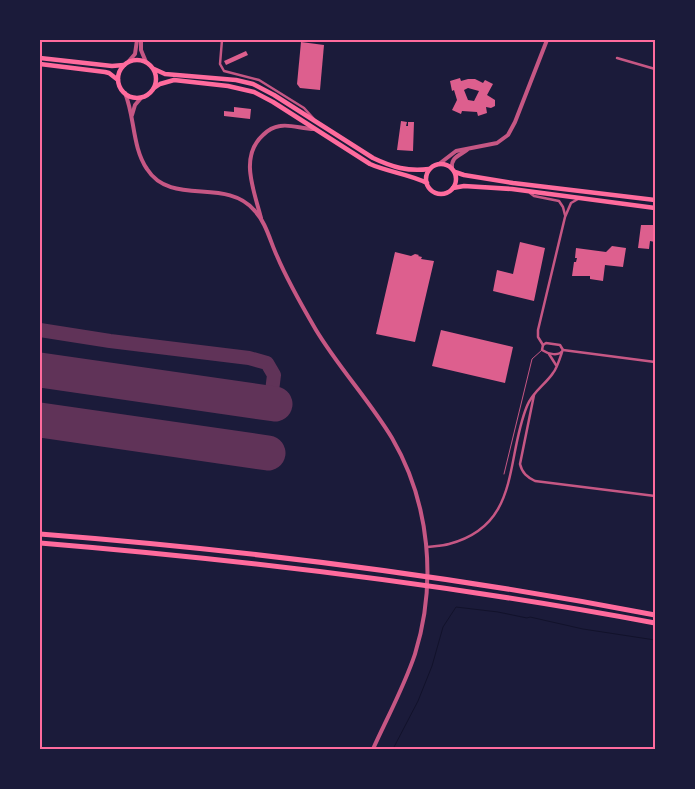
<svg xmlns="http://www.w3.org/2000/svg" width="695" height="789" font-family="Figtree,sans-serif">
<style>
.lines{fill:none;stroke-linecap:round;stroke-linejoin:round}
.stream{stroke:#12122b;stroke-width:1}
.taxiway{stroke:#603358;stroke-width:14}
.runway{stroke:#603358;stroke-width:35}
.building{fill:#dd5f8e;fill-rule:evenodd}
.service{stroke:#c65784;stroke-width:1}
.minor{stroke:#c65784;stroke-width:2.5}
.tertiary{stroke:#c65784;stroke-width:4}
.primary{stroke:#ff6b9d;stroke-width:4.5}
.motorway{stroke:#ff6b9d;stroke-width:5}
.neatline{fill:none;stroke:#ff6b9d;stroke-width:2}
</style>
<rect width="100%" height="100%" fill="#1b1b3a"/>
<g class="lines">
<polyline class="stream" points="393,749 418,701 432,666 443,627 456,607 498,612 527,618 530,617 583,629 655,640"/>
<polyline class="taxiway" points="40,330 110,341 249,358 267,363 274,375 271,399"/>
<g class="runway">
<polyline points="40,370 275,404"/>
<polyline points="40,420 268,453"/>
</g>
</g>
<g class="building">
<polygon points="301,42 324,45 320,90 300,88 297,84"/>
<polygon points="246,51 248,55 226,65 224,61"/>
<path d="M460,78L461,81L468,79H475L483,83L485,80L493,84L487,95L495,100V106L491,108L486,107L487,113L478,116L477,112L462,111L461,114L452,110L457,100L454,90L452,91L450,81ZM468,88L479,91L474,101L468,100L464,90Z"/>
<polygon points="234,107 251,109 250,119 224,116 224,111 234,112"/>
<polygon points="401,121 407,122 406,126 408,126 408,122 414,122 413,151 397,150"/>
<polygon points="641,225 653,225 655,242 650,241 649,249 638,248"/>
<polygon points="520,242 545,248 534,301 493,291 497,270 513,274"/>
<polygon points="612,246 626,248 623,267 605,265 603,281 590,279 590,276 572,276 574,262 576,262 577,258 575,258 576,248 606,252"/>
<polygon points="395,252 411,256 415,254 419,255 418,256 422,257 421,259 434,261 415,342 376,334"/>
<polygon points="441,330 513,347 505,383 432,366"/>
</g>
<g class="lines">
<polyline class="service" points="504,474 532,359 542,350"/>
<g class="minor">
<polyline points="222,40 220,64 224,71 259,80 304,108 314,119"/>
<polyline points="617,58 655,69"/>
<polyline points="530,193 534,196 559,201 563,207 565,215"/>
<path d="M546,343L560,345L563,350C559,357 548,354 542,350L543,345Z"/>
<polyline points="543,345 538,337 538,330 565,217 571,203 578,199"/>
<polyline points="563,350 655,362"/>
<polyline points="549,354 556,365"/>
<path d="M534,395L520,464C522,473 527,477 535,481L655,496"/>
<path d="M427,547C434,546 442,546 449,544C521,525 505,460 527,406C532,392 546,384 553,373C557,368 560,358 562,352"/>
</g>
<g class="tertiary">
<polyline points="141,40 141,50 146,62"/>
<polyline points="129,61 135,54 137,40"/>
<path d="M125,93C135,117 132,147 147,169C171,207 226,177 254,210C266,222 270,241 277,256C288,282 302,306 316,330C339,368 369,400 392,438C430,503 437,583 415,654C404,687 387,718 373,749"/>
<polyline points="132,115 135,105 141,98"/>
<polyline points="439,164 456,151 497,143 508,135 515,122 547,40"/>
<path d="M452,168C451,157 459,156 467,150"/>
<path d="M261,218C254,190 239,157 263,135C268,130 273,127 280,126C291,124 302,129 314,129"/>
</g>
<g class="primary">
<polyline points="40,58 112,66 124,65"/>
<circle cx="137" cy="79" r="19"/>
<polyline points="40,64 105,72 109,73 118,80"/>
<path d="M154,69L165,74L236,80L253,84L274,95L373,158C392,167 408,172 429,169"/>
<path d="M154,88L160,84L174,80L228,86L254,92L273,102L370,164C388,172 409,174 427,183"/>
<circle cx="441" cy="179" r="15"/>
<polyline points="455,172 464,175 513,183 655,200"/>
<polyline points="453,188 464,186 512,189 655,208"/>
</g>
<g class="motorway">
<path d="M40,534C246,550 452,576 655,615"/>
<path d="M40,543C246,560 452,585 655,623"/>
</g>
</g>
<rect width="695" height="789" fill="none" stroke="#1b1b3a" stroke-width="82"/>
<rect x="41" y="41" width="613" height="707" class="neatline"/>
</svg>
